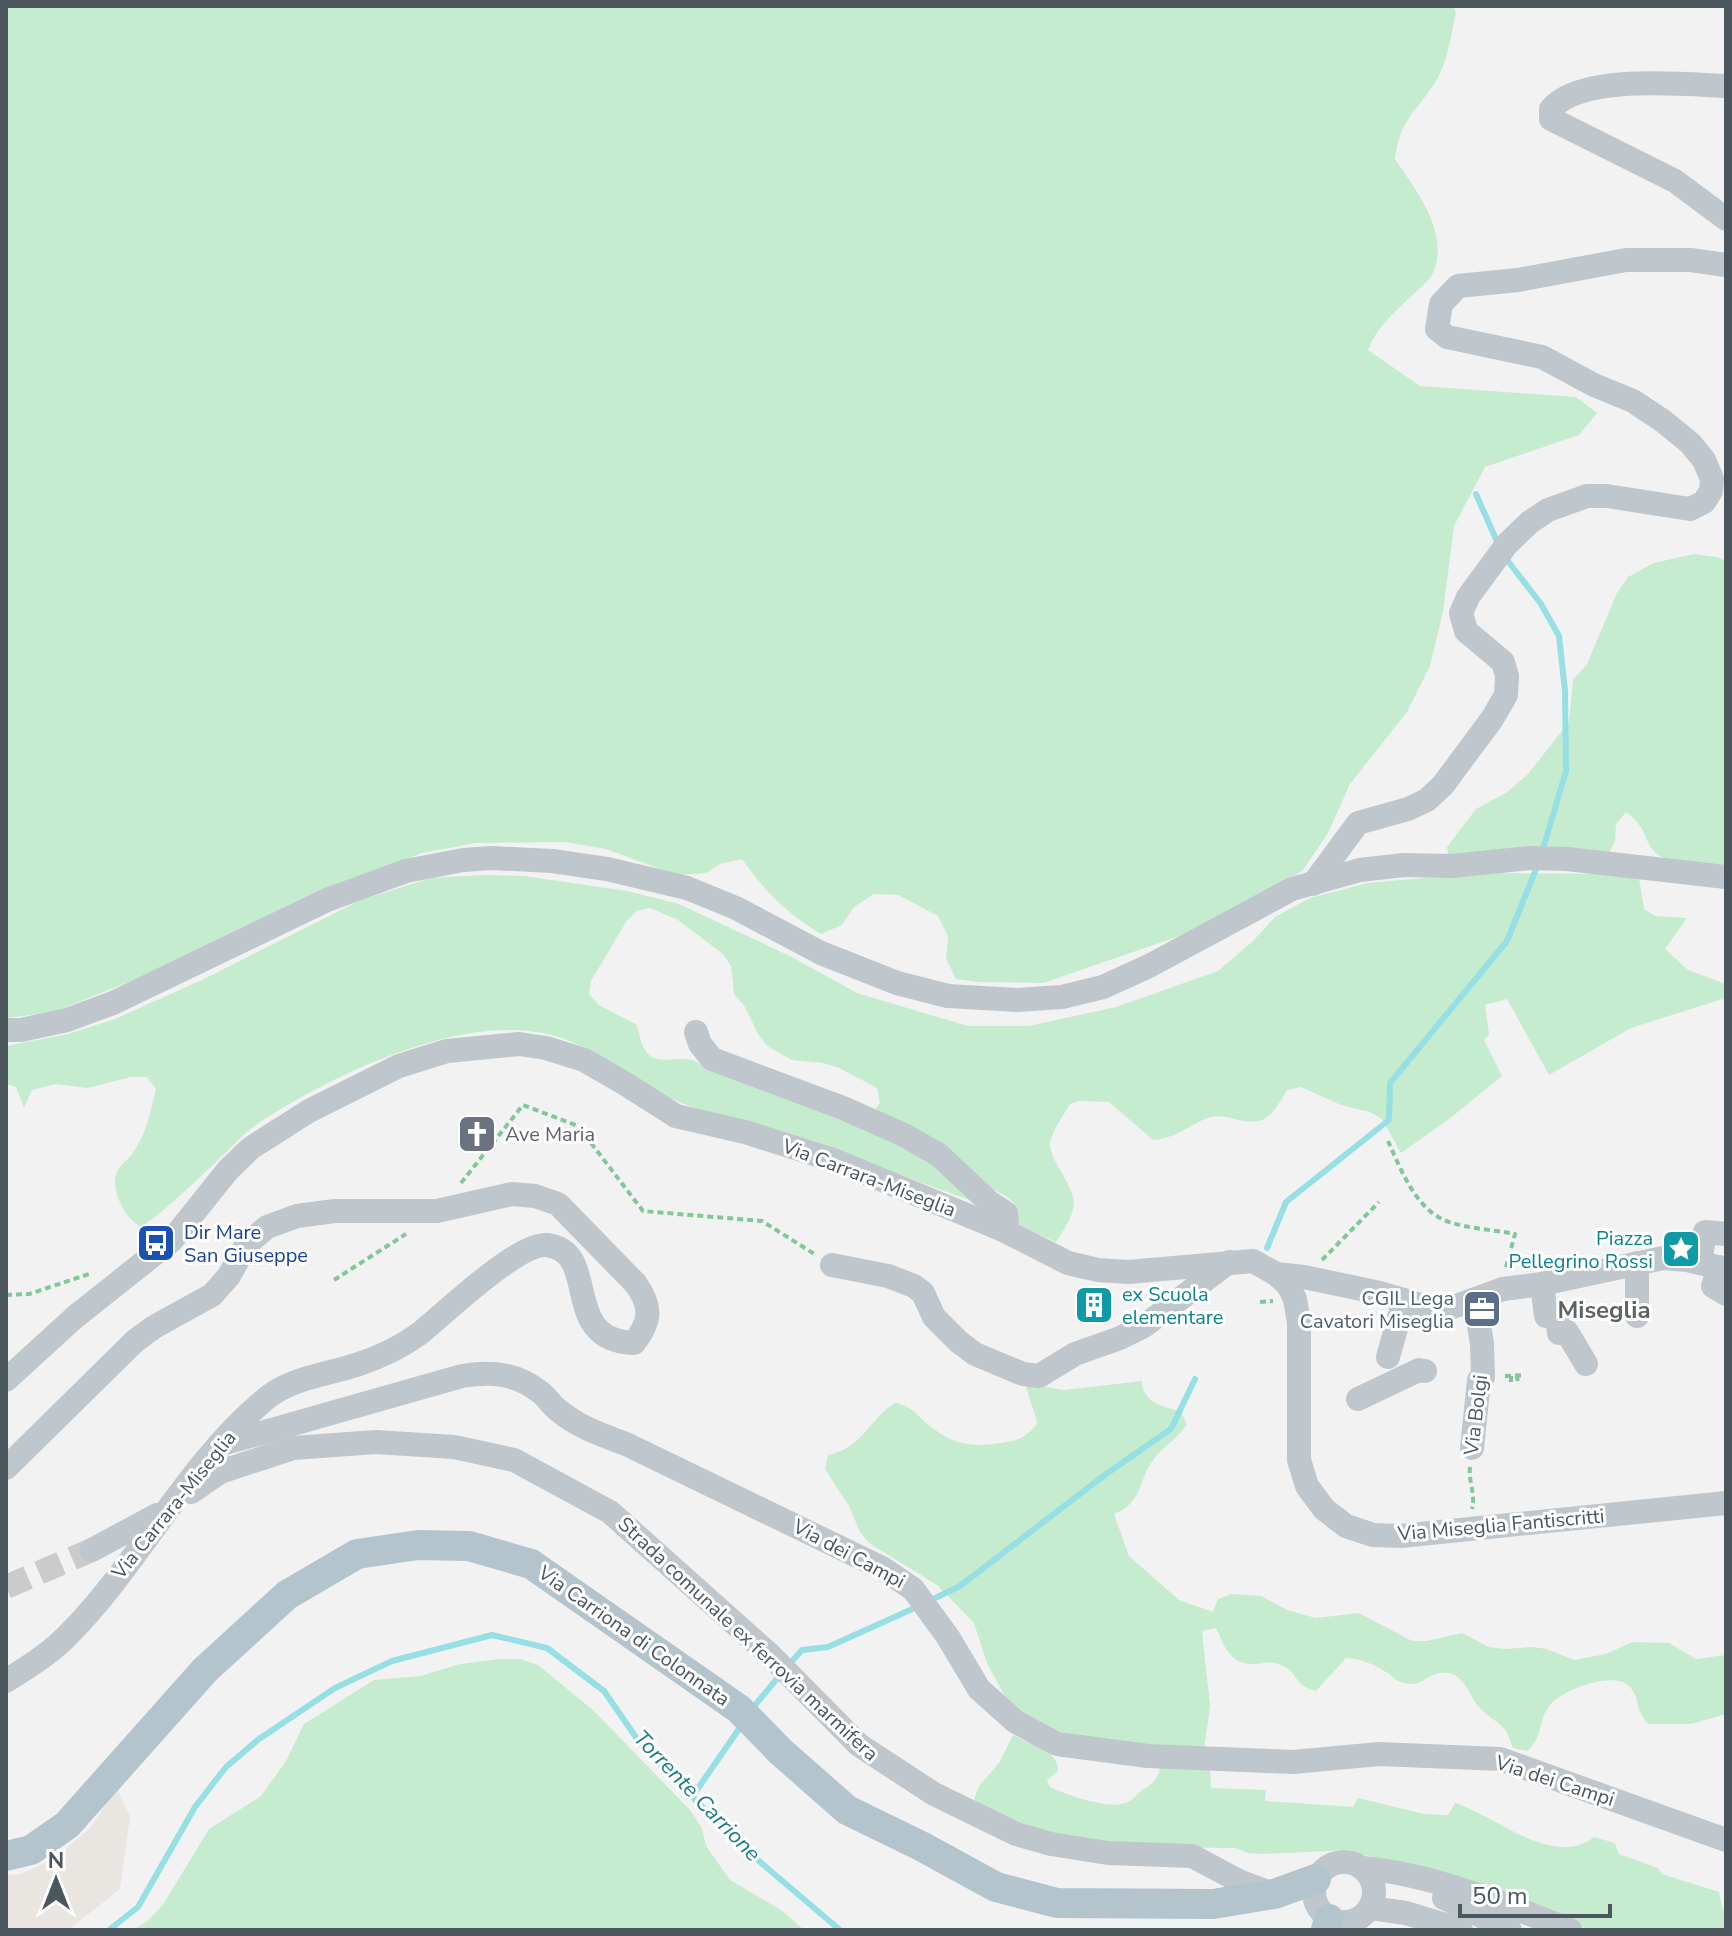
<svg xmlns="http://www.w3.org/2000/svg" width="1732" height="1936" font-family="'Nunito Sans',sans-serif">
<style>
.commercial{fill:#e9e5e0}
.green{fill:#c5eccf;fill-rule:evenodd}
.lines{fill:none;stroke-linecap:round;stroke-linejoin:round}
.stream{stroke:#96dfe5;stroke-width:6}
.minor-tunnel{stroke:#c9cbcd;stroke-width:24;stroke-dasharray:24 12;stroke-linecap:butt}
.path{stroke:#80c79a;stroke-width:4;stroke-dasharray:6 4;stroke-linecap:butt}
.minor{stroke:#bfc7cc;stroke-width:24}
.major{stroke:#b4c4cd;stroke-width:30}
.labels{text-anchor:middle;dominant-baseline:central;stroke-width:6;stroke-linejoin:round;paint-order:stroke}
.worship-label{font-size:20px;fill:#5b616d;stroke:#fff;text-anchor:start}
.street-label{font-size:20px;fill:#4b575d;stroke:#fff}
.transit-label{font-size:20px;fill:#164399;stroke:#fff;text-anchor:start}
.culture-label{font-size:20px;fill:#0d838f;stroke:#fff;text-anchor:end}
.service-label{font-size:20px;fill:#4e5e75;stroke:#fff;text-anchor:end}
.water-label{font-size:22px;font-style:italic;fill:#187d85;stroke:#fff}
.quarter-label{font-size:24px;font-weight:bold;fill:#5e6366;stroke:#fff}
</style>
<rect width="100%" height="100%" fill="#f3f2f2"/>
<polygon class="commercial" points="117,1788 130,1817 120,1889 68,1930 6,1930 6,1875 21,1874 55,1858 90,1828"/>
<g class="green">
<path d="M6,6H1454L1456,13C1451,35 1448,61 1436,81C1416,113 1400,118 1395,159C1415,189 1449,231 1434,271C1430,282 1413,293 1405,302C1390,317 1375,330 1368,350L1420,386L1576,397L1597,413L1579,435L1485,467L1454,526L1443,612L1430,666L1407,712L1350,784L1328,833L1303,870L1269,893L1206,927L1043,983L978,982L956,979L946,959L948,936L938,916L898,895L874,894L854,907L842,925L821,934C786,913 765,891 742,859L720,864L706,873L676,875L606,849L565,842L475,843L422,853L349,882L185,959L54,1012L6,1018Z"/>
<path d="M1694,554L1717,557L1726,561V865C1710,864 1667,865 1656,853C1642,839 1648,828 1626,812L1616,824L1615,841L1607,857L1449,859L1447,847L1476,809L1506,793L1528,774L1569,722L1573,680L1587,664L1617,593L1628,577L1654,563Z"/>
<path d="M1480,873L1625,874L1639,878L1644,909L1655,916L1687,918L1665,949L1688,970L1726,984V998L1631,1028L1549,1075L1507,999L1485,1005L1489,1034L1484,1040L1502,1076L1449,1119L1401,1153L1382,1119L1370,1112L1341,1105L1301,1087L1287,1090C1273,1114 1266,1128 1235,1119C1227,1117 1218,1115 1210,1117C1190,1124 1175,1139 1153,1140L1109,1102L1079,1101L1070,1104C1064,1115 1052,1130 1050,1144C1050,1152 1055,1161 1059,1168C1080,1204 1078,1207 1056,1242L1019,1226C1021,1199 1007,1197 986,1186L972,1201C924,1184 877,1166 829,1150C781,1134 731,1122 684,1104C641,1087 605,1053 561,1038C471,1007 334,1074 259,1123C246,1131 235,1144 223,1155C197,1180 171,1206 141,1227C126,1218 115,1199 115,1180C115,1168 126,1162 132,1154C146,1135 151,1111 156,1089L147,1077H131L87,1088L55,1084L32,1090L24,1108L16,1087L6,1084V1046L68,1034L115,1019L202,980L361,900L431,878L483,875L524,876L627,891L679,904L792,957L857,993L968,1026H1029L1116,1007L1218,971L1253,941L1275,917L1310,898L1368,883ZM650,908L678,920L723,954L731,966L734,994L745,1007L758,1034L767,1046L792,1060L823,1063L839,1068L877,1088L880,1103L871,1114L711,1071C704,1066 696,1060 687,1059C673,1057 655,1066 645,1050C641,1044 639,1033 637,1025L599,1005L589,994L591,981L626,922L636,911Z"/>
<path d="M1142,1381C1142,1402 1163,1407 1180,1411L1187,1424C1179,1437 1167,1444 1157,1455C1137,1477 1145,1502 1114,1514L1129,1556L1179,1600L1213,1612L1218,1599L1232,1594L1261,1596L1287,1610L1316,1618L1359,1613L1412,1641H1427L1462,1633L1489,1647L1504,1649L1532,1647L1547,1649L1574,1660L1606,1654L1632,1642L1669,1643L1696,1659L1726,1655V1714L1691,1724H1649C1634,1710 1641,1700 1630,1687C1615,1670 1565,1689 1552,1703C1536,1720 1545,1736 1527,1751L1513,1748C1503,1717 1497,1727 1479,1707C1467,1693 1464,1670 1440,1673C1425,1675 1421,1689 1401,1682C1394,1680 1392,1675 1386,1672C1374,1664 1360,1659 1346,1658L1316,1691C1293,1685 1299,1673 1281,1665C1272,1661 1265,1663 1255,1664C1231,1666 1225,1647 1216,1628L1202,1631L1210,1706L1204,1750L1095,1741L1057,1731L1032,1720L1009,1704L987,1663L974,1623L937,1585L869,1543L860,1532L849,1506L825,1469L828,1455C863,1448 868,1420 895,1403C911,1406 914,1412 925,1422C951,1444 968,1448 1000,1443C1018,1441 1025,1438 1037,1424C1035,1409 1028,1399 1026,1384L1064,1390Z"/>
<polygon points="501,1659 520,1659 538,1665 594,1711 690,1810 702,1828 706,1846 730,1880 781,1910 804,1930 133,1930 149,1920 164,1903 209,1829 261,1796 286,1761 304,1724 374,1680 420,1676 460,1664"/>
<path d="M1013,1735C1029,1744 1059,1750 1058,1771L1047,1780L1050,1787C1068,1795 1110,1811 1128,1802C1134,1799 1137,1794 1142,1790C1153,1784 1159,1778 1160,1766L1210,1768L1211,1788L1266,1790L1265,1801L1353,1807L1358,1798L1424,1814L1448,1815L1455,1803C1494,1815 1554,1869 1594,1837L1615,1843L1619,1854L1658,1868L1662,1874L1719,1892L1722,1907L1726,1909V1930H1589L1537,1909L1349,1850L1262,1854L1248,1853L1235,1848L1140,1847L1034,1831L983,1812L974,1799L979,1786L999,1763Z"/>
</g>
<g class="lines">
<g class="stream">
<polyline points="1476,494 1499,546"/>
<polyline points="1504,556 1541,604 1559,636 1565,691 1566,771 1542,852"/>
<polyline points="1267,1248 1286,1202 1389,1120 1390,1083 1507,941 1539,862"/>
<polyline points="929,1601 960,1586 1106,1474 1171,1429 1195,1379"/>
<polyline points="787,1667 802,1650 828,1647 919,1606"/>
<polyline points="751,1710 780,1675"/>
<polyline points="692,1797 741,1726"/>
<polyline points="109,1930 138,1907 195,1807 226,1767 259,1739 335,1688 392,1661 492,1635 547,1648 604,1691 642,1746 739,1844 840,1930"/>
</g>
<polyline class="minor-tunnel" points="6,1587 92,1550"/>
<g class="path">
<path d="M1388,1141C1402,1172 1417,1213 1452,1223C1472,1229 1495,1230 1515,1234L1506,1267"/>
<polyline points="461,1183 523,1105 578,1126 643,1211 762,1221 816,1255"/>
<polyline points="1322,1260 1379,1202"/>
<polyline points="334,1280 406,1234"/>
<polyline points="6,1295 29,1294 92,1273"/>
<polyline points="1260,1302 1273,1301"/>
<polyline points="1517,1375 1518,1384"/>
<polyline points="1505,1376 1525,1375"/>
<polyline points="1511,1376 1511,1384"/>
<path d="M1470,1467C1468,1481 1476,1494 1472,1509"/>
</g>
<g class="minor">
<path d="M1726,86C1681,84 1581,74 1551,109V119L1675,181L1726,219"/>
<polyline points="1313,884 1358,823 1408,809 1427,800 1443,785 1492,719 1506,695 1507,676 1503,662 1466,631 1461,613 1468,597 1507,544 1530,522 1548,510 1587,496 1607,496 1690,509 1704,502 1711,491 1712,479 1704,460 1690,443 1663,421 1633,401 1594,385 1542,357 1447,337 1437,329 1441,304 1458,286 1518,280 1626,260 1690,260 1726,265"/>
<polyline points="6,1030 21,1030 67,1020 113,1003 327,900 406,871 463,860 491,858 552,861 607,869 687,888 736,908 821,953 897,983 948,996 1017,1000 1062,997 1103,987 1149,966 1292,889 1360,870 1404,865 1452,866 1530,858 1567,859 1726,877"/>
<polyline points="696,1032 700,1044 712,1059 843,1108 904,1135 939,1155 989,1202 1006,1213 1007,1221 1003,1230"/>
<polyline points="1637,1263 1637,1316"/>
<polyline points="1700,1263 1705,1232 1726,1234"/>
<polyline points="832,1265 888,1276 914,1286 923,1293 934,1317 959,1342 975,1354 1023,1374 1039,1376 1075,1354 1120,1338 1144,1326 1229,1262"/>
<polyline points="1719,1267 1713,1286 1726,1294"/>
<polyline points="1276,1274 1304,1277 1380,1293 1431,1308 1453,1307 1503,1289 1542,1284 1663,1258 1687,1260 1726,1269"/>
<polyline points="1542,1284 1546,1316 1557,1317 1559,1333 1567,1332 1586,1364"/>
<polyline points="1388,1357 1404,1300"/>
<polyline points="6,1380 75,1317 172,1240 228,1170 251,1148 309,1111 399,1066 447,1051 519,1044 546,1048 584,1060 624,1083 676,1116 745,1132 836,1161 1003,1230 1068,1263 1098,1270 1128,1272 1253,1261 1276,1274 1288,1285 1295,1299 1299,1323 1299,1460 1307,1486 1324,1509 1346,1526 1373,1535 1401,1536 1726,1503"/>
<polyline points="1358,1399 1419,1370 1425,1371"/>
<path d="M222,1444L462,1376C491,1371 515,1373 540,1392C547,1397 551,1405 558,1410C578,1427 602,1435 626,1444L882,1568L913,1589L948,1637L979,1689L1016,1722L1057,1744L1148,1756L1293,1762L1379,1754L1500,1759L1726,1840"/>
<polyline points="1472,1448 1479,1380 1483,1377 1482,1344 1475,1300"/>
<path d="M6,1468L135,1341L154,1327L212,1295L229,1276L246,1245L267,1227L297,1216L335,1211H437L512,1194L535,1196L558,1204L636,1284C652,1307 651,1321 634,1343C558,1340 602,1252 547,1245C518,1242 443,1315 419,1334C401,1347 380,1357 359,1364C330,1374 294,1377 268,1397C187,1463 142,1560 69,1634C51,1653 28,1667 6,1681"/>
<polyline points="191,1492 220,1472 293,1448 376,1442 454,1447 514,1460 610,1512 769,1654 859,1745 934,1794 1016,1834 1051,1844 1108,1853 1192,1856 1241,1882 1273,1894"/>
<polyline points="92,1550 157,1515"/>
<circle cx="1344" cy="1892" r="30"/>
<path d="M1362,1868C1432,1874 1505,1904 1570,1930"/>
<polyline points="1444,1898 1510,1930"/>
<polyline points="1370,1908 1406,1913 1461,1930"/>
</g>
<g class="major">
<polyline points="6,1856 31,1850 67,1825 205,1670 287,1595 357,1554 418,1545 469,1546 531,1564 739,1709 780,1751 847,1810 921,1846 996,1887 1057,1903 1213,1904 1274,1894 1316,1879"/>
<polyline points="1326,1930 1329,1919"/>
</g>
</g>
<defs>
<symbol id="church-square" viewBox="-11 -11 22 22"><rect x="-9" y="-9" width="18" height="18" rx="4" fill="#6b7280" stroke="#fff"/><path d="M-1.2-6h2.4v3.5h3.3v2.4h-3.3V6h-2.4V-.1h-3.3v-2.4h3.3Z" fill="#fff"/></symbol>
<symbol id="bus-square" viewBox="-11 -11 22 22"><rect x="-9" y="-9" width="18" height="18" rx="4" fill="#1a4fb4" stroke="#fff"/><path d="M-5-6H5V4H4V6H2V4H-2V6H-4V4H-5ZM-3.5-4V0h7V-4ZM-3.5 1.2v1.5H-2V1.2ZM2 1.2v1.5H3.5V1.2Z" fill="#fff"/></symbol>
<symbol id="sight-square" viewBox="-11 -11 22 22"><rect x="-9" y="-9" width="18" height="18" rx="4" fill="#0f9aa8" stroke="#fff"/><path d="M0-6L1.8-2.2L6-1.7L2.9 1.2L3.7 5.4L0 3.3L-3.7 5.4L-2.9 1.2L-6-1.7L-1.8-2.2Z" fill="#fff"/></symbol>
<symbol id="building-square" viewBox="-11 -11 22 22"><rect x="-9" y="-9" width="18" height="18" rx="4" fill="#0f9aa8" stroke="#fff"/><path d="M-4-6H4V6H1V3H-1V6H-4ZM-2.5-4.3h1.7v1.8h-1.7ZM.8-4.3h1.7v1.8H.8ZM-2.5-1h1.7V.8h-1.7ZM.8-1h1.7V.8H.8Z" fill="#fff"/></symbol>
<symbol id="office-square" viewBox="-11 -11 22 22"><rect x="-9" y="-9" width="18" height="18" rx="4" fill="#5c6f8a" stroke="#fff"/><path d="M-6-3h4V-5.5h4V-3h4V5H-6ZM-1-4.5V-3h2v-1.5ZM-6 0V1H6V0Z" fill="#fff"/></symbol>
</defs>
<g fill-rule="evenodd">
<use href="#church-square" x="455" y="1112" width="44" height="44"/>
<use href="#bus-square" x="134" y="1221" width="44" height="44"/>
<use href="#sight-square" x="1659" y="1227" width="44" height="44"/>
<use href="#building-square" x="1072" y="1283" width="44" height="44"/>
<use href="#office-square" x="1460" y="1287" width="44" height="44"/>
</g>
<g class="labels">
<g class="worship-label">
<text x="505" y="1134">Ave Maria</text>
</g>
<g class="street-label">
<text transform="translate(869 1178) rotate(21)">Via Carrara-Miseglia</text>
<text transform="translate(1476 1415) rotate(-83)">Via Bolgi</text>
<text transform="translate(174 1505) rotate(-51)">Via Carrara-Miseglia</text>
<text transform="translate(1501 1525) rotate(-5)">Via Miseglia Fantiscritti</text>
<text transform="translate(849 1554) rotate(28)">Via dei Campi</text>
<text transform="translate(634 1636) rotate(35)">Via Carriona di Colonnata</text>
<text transform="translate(748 1639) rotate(43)">Strada comunale ex ferrovia marmifera</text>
<text transform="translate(1555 1781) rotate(18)">Via dei Campi</text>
</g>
<g class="transit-label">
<text x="184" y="1232">Dir Mare<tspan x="184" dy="23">San Giuseppe</tspan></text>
</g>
<g class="culture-label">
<text x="1653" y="1238">Piazza<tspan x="1653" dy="23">Pellegrino Rossi</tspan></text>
<text x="1122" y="1294" text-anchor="start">ex Scuola<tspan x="1122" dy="23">elementare</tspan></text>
</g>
<g class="service-label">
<text x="1454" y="1298">CGIL Lega<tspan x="1454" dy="23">Cavatori Miseglia</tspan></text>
</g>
<g class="water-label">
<text transform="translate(697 1796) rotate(46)">Torrente Carrione</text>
</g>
<g class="quarter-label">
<text x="1604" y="1310">Miseglia</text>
</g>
</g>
<rect width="1732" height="1936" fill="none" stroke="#4b575d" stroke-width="16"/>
<g transform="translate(56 1880)" stroke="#ffffff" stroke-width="6" paint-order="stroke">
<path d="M0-6L14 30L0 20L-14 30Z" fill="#4b575d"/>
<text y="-12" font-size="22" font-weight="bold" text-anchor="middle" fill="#4b575d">N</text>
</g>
<path d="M1460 1904v12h150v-12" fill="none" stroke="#4b575d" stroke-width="4"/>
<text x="1472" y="1904" font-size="24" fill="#4b575d" stroke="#ffffff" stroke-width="6" paint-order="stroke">50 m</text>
</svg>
